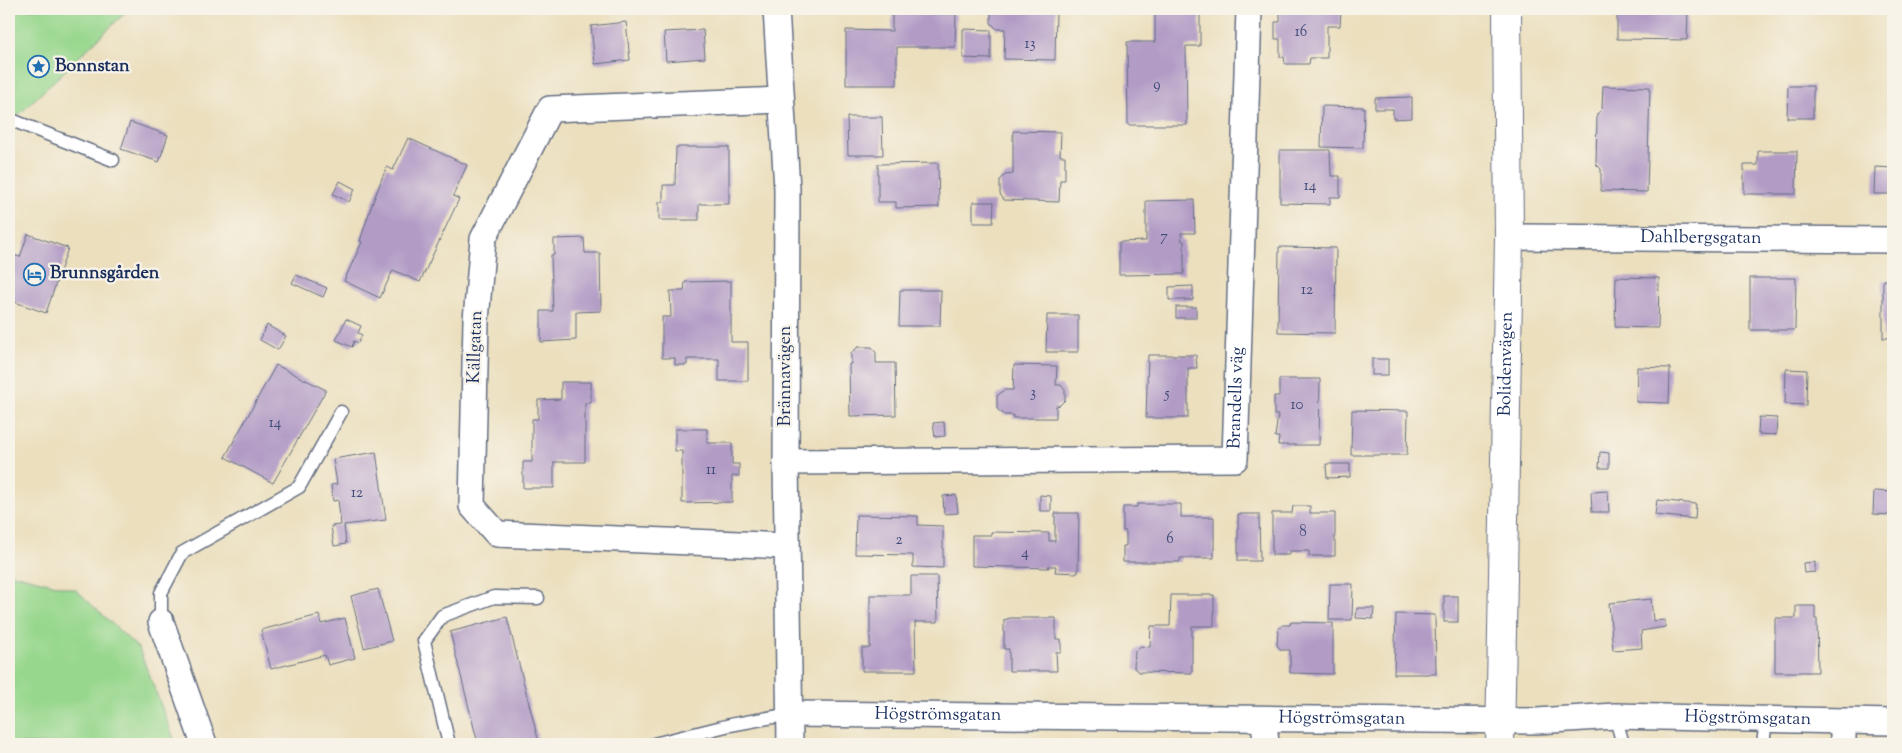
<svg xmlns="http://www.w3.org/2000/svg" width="1902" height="753" font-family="'Sorts Mill Goudy',serif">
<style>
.green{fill:#97d78d;stroke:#598376}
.building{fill:#b29cc6}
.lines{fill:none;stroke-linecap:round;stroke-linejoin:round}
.service-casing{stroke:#646d80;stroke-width:15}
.minor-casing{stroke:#646d80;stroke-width:28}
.secondary-casing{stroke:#646d80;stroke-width:30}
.service{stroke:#fff;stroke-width:12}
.minor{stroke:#fff;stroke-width:25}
.secondary{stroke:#fff;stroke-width:28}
.labels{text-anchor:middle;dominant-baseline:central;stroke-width:4.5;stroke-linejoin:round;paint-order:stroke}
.number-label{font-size:15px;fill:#414a78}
.poi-label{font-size:18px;font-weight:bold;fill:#1b2f5e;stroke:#f7f3e8;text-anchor:start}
.street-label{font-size:18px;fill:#1b2f5e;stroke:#f7f3e8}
</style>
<rect width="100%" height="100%" fill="#f7f3e8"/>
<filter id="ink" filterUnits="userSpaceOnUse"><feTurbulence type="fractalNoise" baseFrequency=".02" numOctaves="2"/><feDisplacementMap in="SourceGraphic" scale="10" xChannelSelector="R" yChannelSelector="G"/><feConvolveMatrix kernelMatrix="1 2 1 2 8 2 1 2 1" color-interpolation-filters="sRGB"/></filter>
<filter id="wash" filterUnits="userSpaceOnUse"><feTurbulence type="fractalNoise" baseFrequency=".0096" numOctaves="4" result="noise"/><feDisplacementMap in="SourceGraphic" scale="20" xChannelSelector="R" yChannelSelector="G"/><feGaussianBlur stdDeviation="1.12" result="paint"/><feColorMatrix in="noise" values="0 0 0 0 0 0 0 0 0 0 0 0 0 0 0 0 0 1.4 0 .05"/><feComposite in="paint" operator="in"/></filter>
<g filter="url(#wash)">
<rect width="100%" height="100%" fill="#ebdfbe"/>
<g class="green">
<polygon points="9,9 129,9 9,124"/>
<polygon points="9,573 76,590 139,649 176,744 9,744"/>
</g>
<g id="blocks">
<g class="building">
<polygon points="991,9 1056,9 1055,60 1004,59 1005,29 997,29 991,23"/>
<polygon points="1155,9 1200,9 1200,46 1186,46 1187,125 1128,125 1127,42 1155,42"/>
<polygon points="1280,9 1341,9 1340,26 1327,26 1327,58 1310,58 1309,64 1285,64 1284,57 1280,57 1280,39 1275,39 1275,22 1280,22"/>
<polygon points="1617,10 1688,11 1687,40 1617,39"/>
<polygon points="892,13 956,14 955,47 897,47 897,85 846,85 846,30 892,31"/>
<polygon points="626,22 630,60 595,64 591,26"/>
<polygon points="963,29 991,30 991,59 963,58"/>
<polygon points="703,30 705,58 666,61 664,32"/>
<polygon points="1603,86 1650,87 1647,192 1601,191 1601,169 1596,164 1597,114 1602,109"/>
<polygon points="1788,86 1813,86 1813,118 1787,118"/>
<polygon points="1412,97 1412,118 1393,119 1393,109 1375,109 1375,98"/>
<polygon points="1322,106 1364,107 1363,148 1321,147"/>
<polygon points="847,117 882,117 883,155 848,155"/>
<polygon points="130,122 168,135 159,162 121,149"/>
<polygon points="1013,131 1061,132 1060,156 1065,156 1065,180 1060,180 1059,202 1004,200 1000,194 1000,180 1005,175 1013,174"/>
<polygon points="408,138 467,165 453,196 459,199 420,282 393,270 380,298 344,281 362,242 360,241 370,210 382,178 387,167 393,170"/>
<polygon points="676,147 729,147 729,204 699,204 699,220 659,220 659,202 663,202 663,185 675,185"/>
<polygon points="1280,150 1330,150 1331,176 1340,176 1340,197 1330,197 1330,204 1280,203"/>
<polygon points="1758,151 1797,151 1796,194 1744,194 1744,165 1758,165"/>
<polygon points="938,163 939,207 896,208 896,202 878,202 878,164"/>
<polygon points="1875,167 1893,168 1893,194 1874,194"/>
<polygon points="340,181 355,189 349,202 333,194"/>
<polygon points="1194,200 1195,233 1181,233 1182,241 1184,241 1184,274 1119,275 1119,242 1146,241 1146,201"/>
<polygon points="973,202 994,202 993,223 973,223"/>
<polygon points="28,234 68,248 46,313 9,300 12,280 9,278 9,269 13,255 20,257"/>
<polygon points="584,238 585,253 600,253 601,311 576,312 576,340 541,342 541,311 553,311 551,255 554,255 554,239"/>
<polygon points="1279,247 1336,248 1335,333 1278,332"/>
<polygon points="296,275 327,288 323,297 292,283"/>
<polygon points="1616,277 1659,278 1658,328 1615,327"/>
<polygon points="1750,278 1796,278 1795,330 1750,330"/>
<rect x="1883" y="280" width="10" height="58"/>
<polygon points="731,281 731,342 748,342 748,381 719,381 719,359 687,359 687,365 675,365 675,358 662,358 662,317 671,317 670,291 684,291 685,282"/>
<polygon points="1193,286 1193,300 1169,300 1169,287"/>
<polygon points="900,290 941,290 940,326 899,326"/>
<rect x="1176" y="307" width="20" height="11"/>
<polygon points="1047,315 1078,315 1078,352 1046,352"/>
<polygon points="346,319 361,326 358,333 362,335 358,343 354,341 352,347 336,340"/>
<polygon points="267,325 286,336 278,350 260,340"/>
<polygon points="858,347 872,347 876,353 876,363 895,363 896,415 850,416 849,364 851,364 851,353"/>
<polygon points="1148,355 1196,355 1197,368 1188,368 1188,418 1146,418"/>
<rect x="1372" y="359" width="16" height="16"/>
<polygon points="276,365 326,390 273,483 225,457"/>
<polygon points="1014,365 1057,366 1056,385 1061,385 1065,390 1065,400 1060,405 1056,406 1056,418 1013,418 1013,415 1005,415 997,409 997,396 1004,390 1013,390"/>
<polygon points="1637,367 1670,368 1669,403 1636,402"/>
<polygon points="1786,369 1807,370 1806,405 1785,404"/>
<polygon points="1279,379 1320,379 1319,445 1278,445 1279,437 1275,437 1278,415 1274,415 1274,396 1279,396"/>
<polygon points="561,382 591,382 591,403 585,403 585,462 554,462 554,488 523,488 523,462 532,462 532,419 538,419 538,400 561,399"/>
<polygon points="1352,410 1408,411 1407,455 1351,455"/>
<polygon points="1759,417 1777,418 1776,435 1758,434"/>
<polygon points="944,422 945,436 935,437 933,423"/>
<polygon points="675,429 707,429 707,443 732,443 732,464 739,464 739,476 732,476 732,502 682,503 682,451 675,451"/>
<polygon points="376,452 386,520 344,525 346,544 334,546 331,526 341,525 338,500 333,501 331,485 337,484 333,459"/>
<polygon points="1600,452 1609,453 1609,468 1599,468"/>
<polygon points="1326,464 1350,464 1350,477 1327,478"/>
<polygon points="1608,491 1609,512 1592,512 1591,492"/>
<polygon points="1874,491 1893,492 1893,515 1873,514"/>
<polygon points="956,495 958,513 944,514 943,496"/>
<polygon points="1040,495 1051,496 1051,511 1040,511"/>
<polygon points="1657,500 1696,504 1695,519 1655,515"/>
<polygon points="1137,504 1181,504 1181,517 1214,517 1214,558 1180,558 1180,562 1123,562 1123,546 1126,546 1126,531 1123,531 1123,507 1137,507"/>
<polygon points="1293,506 1310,506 1310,513 1335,513 1335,556 1309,556 1309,551 1290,551 1290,555 1272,555 1272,513 1292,513"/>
<polygon points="1055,513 1079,513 1078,573 1055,572 1056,566 1048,566 1049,568 972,566 972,535 991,535 991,532 1049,533 1049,541 1055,541"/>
<polygon points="1238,514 1259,514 1260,561 1238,561"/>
<polygon points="856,515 918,516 918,525 943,526 943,568 913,567 913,555 855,554"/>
<polygon points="1815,562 1815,572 1804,573 1803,563"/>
<polygon points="911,576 937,576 938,622 915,622 916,671 862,671 862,648 870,648 870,595 911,595"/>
<polygon points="1330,584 1353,584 1352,620 1329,620"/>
<polygon points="378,589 392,641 364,648 351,596"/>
<polygon points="1171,595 1214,595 1214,626 1192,626 1192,673 1139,672 1134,668 1135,651 1141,646 1150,647 1151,626 1170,626"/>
<rect x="1444" y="596" width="14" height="26"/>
<polygon points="1651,599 1653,621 1665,620 1665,627 1641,631 1642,648 1613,650 1609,603"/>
<polygon points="1796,606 1815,606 1815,619 1817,619 1818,672 1775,672 1775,618 1796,618"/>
<polygon points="1357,608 1374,608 1373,619 1356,618"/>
<polygon points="1396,614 1435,615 1436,674 1394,674"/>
<polygon points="319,615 321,624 345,618 355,658 328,665 325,655 271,669 261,630"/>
<polygon points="507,617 539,743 535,744 478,744 450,632"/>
<polygon points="1010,618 1056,618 1056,639 1061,639 1061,652 1056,652 1057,671 1009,671 1009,649 1004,649 1004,620"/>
<polygon points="1291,622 1333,623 1333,674 1290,673 1290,650 1281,650 1277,645 1278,629 1283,625 1290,625"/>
</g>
</g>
</g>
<g filter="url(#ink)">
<use href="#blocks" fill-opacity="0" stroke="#646d80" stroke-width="1"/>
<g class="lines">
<defs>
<g id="service">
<polyline points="9,119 113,160"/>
<polyline points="161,622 161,593 182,553 299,487 341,412"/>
<polyline points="1615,716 1623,744"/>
<polyline points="449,744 424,641 442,616 494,597 538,598"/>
<polyline points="654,744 730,725 790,714"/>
<polyline points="1763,744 1766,721"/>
</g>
<g id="minor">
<polyline points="776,9 787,189 786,462 790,744"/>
<polyline points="781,100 550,109 483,239 476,320 472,506 497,534 786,546"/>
<path id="s1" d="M1509,237L1893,240"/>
<path id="s2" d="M786,462L1235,459L1249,9"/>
<polyline points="161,622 204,744"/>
<path id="s3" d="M790,714L1537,721L1615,716L1893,722"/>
<polyline points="1264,720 1266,744"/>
<polyline points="1843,744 1843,723"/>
</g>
<g id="secondary">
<path id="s4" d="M1500,744L1509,237L1507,9"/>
</g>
</defs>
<use href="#service" class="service-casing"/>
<use href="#minor" class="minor-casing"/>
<use href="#secondary" class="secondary-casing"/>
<use href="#service" class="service"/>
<use href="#minor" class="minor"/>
<use href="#secondary" class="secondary"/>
</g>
</g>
<defs>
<symbol id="sight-ring" viewBox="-11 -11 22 22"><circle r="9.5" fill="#f7f3e8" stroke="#1f6fb2" stroke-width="1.5"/><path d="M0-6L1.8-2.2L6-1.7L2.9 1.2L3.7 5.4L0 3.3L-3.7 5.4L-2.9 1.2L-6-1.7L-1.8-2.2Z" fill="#1f6fb2"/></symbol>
<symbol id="hotel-ring" viewBox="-11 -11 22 22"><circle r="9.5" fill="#f7f3e8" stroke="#1f6fb2" stroke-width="1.5"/><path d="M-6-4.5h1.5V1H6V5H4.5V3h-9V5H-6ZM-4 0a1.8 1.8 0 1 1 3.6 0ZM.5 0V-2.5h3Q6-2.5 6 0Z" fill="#1f6fb2"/></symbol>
</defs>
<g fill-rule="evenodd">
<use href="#sight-ring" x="26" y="54" width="25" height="25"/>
<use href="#hotel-ring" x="22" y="262" width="25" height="25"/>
</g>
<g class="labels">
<g class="number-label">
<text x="1301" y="32">16</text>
<text x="1030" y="44">13</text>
<text x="1157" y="85">9</text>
<text x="1310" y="186">14</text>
<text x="1164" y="237">7</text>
<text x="1307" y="290">12</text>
<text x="1033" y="393">3</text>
<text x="1167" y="394">5</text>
<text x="1297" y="405">10</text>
<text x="275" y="423">14</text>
<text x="711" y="470">11</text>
<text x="357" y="493">12</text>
<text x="1303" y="532">8</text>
<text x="1170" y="539">6</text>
<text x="899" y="540">2</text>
<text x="1025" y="553">4</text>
</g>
<g class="poi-label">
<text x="55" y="67">Bonnstan</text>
<text x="50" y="274">Brunnsgården</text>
</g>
<g class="street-label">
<text stroke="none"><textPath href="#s1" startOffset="192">Dahlbergsgatan</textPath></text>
<text transform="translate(476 347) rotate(-88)">Källgatan</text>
<text stroke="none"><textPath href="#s4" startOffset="380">Bolidenvägen</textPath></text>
<text transform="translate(786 376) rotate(-90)">Brännavägen</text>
<text stroke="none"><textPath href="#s2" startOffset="510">Brandells väg</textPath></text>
<text stroke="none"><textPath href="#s3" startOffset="148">Högströmsgatan</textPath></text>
<text stroke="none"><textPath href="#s3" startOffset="552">Högströmsgatan</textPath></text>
<text stroke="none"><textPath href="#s3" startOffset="958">Högströmsgatan</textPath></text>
</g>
</g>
<rect width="1902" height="753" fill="none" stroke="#f7f3e8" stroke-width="30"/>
</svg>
